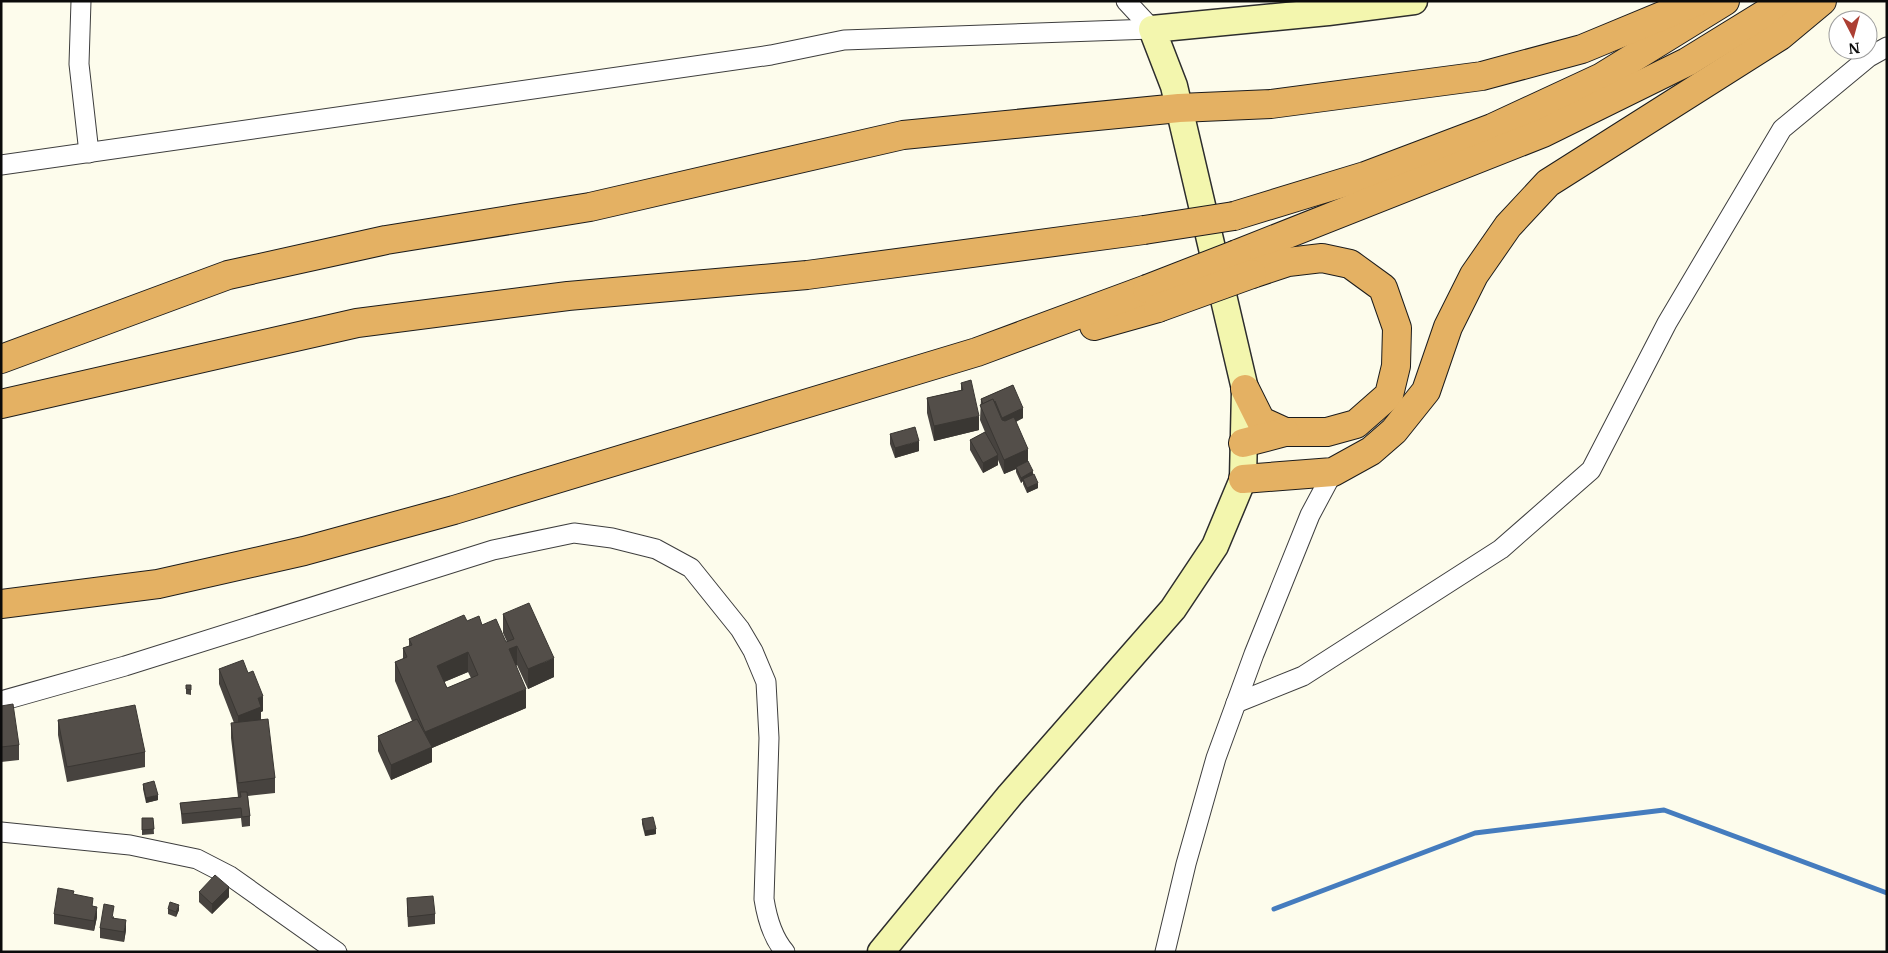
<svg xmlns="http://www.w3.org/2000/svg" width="1888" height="953" font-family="Merriweather,serif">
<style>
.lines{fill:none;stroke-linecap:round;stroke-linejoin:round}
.stream{stroke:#457cbe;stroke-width:5}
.street-casing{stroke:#3e3e3e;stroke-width:21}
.secondary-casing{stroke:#2d2d2d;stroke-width:29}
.highway-casing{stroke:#1c1c1c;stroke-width:30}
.street{stroke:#fff;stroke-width:19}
.secondary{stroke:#f3f6ae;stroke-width:26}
.highway{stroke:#e4b163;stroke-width:28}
.highway-bridge-casing{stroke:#1c1c1c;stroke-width:30;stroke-linecap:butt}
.highway-bridge{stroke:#e4b163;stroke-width:28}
.wall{fill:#47433f;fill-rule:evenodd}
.shaded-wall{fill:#3a3733}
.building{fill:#534e49;stroke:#3a3733;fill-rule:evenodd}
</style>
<rect width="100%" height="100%" fill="#fdfcec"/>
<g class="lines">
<polyline class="stream" points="1274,909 1475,833 1664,810 1887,893"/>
<defs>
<g id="street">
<polyline points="81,1 79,64 89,153"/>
<polyline points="1126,1 1152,29"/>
<polyline points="1,165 771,55 844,40 1152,29"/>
<path d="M1,701L125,666L493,550L574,533L612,538L656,549L691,568L740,629L753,651L766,682L769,738L764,899C767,918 772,937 785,952"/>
<polyline points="1236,703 1303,676 1501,549 1591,470 1667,323 1782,129 1869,57 1887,47"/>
<polyline points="1,832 130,845 197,859 230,876 337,952"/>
<polyline points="1165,952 1186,864 1216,758 1254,654 1310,515 1333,472"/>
</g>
<polyline id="secondary" points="881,952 1010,795 1173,609 1215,546 1243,479 1245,389 1174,86 1152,29 1328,12 1414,1"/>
<g id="highway">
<polyline points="1234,216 1365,176 1492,128 1602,77 1725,1"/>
<polyline points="1237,254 1543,133 1687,62 1786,1"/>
<polyline points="1094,326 1158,308"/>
<polyline points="1,359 228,275 386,240 590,207 903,135 1179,108 1271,104 1482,76 1582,49 1698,1"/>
<polyline points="1245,389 1261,421 1285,432 1327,432 1356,424 1389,395 1396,366 1397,328 1383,288 1350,264 1322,258 1288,262 1252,274"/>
<polyline points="1,404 357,323 568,296 807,275 1144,230"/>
<polyline points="1243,443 1285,432"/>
<polyline points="1243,479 1333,472 1371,451 1394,431 1426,391 1448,327 1474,275 1508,226 1548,183 1780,36 1822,1"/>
<polyline points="1,604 158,584 304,551 454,510 977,352 1147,289"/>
</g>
</defs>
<use href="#street" class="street-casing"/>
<use href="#secondary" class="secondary-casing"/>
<use href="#highway" class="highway-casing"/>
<use href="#street" class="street"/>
<use href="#secondary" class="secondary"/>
<use href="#highway" class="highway"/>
<defs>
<g id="highway-bridge">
<polyline points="1144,230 1234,216"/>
<polyline points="1147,289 1237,254"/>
<polyline points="1158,308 1252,274"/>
</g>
</defs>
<use href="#highway-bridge" class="highway-bridge-casing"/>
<use href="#highway-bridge" class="highway-bridge"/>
</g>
<g class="wall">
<polygon points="961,383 979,430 934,441 927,413 927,398 961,390"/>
<polygon points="1013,385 1023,418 1016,422 1028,462 1033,474 1038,488 1027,493 1023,484 1023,481 1021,483 1016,472 1016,469 1004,474 998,460 998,465 983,473 970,450 970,440 985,432 980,420 981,399"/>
<polygon points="890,434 919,451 895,458 890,444"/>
<path d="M503,614L554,677L528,689L517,665L516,666L526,708L432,748V762L391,780L378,751V736L412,721L395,681V662L403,659V648L409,646V639L467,621L482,625L506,642H507L503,633ZM468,672L471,678L447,688L444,682Z"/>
<polygon points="219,669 263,711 261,712 261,719 275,778 275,793 248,796 250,816 250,826 242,827 241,818 182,824 180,803 238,797 231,738 231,723 234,723 219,684"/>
<polygon points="191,685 191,695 186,694 186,689"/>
<polygon points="1,706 19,745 19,760 1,762"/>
<polygon points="58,720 145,752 145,767 67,782 58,735"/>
<polygon points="143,784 158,800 146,803 143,789"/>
<polygon points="142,818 153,818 154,834 142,835"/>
<polygon points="642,819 656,834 645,836 642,824"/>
<polygon points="199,892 229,897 212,914 199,902"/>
<polygon points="74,895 93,906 97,917 94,931 54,924 54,914"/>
<polygon points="407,898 435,914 435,924 408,927 407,908"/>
<polygon points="168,909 179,910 176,917 168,914"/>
<polygon points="114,916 114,918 126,930 124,942 100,938 100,928"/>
</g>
<g class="shaded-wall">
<polygon points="1023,408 1023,418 1002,428 1002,418"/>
<polygon points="979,416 979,430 934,441 934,426"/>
<polygon points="919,441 919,451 895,458 895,448"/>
<polygon points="1028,449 1028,464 1016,467 1016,469 1004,474 1004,460"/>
<polygon points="998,455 998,465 983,473 983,463"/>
<polygon points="1033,471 1033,476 1023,479 1023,481 1021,483 1021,478"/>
<polygon points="1038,483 1038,488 1027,493 1027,488"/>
<polygon points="517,646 517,665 509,669 509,649"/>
<polygon points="468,652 468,672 437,685 437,666"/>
<polygon points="554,658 554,677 528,689 528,669"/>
<polygon points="526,689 526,708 432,748 432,762 391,780 391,765 425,750 425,732"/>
<polygon points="263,696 263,711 261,712 261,721 238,731 238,716 258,698"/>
<polygon points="158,795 158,800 146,803 146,798"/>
<polygon points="656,829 656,834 645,836 645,831"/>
<polygon points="229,887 229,897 212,914 212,904"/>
<polygon points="179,905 179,910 176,917 176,912"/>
<polygon points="97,907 97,917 94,931 94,921"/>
<polygon points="126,920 126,930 124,942 124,932"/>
</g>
<g class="building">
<polygon points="971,380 979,416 934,426 927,398 963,390 961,383"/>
<polygon points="1013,385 1023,408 1002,418 995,401 994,402 993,399 983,404 981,399"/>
<polygon points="993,399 1002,420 1005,421 1014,417 1028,449 1004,460 980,405"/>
<polygon points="915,427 919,441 895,448 890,434"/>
<polygon points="985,432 998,455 983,463 970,440"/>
<polygon points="1028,461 1033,471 1021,478 1016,467"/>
<polygon points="1034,474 1038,483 1027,488 1023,479"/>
<path d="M529,603L554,658L528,669L517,646L509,649L526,689L425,732L395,662L407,657L403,648L412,645L409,639L464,615L467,621L479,616L482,625L496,619L506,642L514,639L503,614ZM468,652L478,675L447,688L437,666Z"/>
<polygon points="243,660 248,673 253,671 263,696 258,698 261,707 238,716 219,669"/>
<polygon points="186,685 191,685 191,690 186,689"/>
<polygon points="13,704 19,745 1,747 1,706"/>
<polygon points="135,705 145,752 67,767 58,720"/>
<polygon points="268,719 275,778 238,783 231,723"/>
<polygon points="417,719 432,747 391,765 378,736"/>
<polygon points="154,781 158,795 146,798 143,784"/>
<polygon points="240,792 247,792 250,816 242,817 241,808 182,814 180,803 241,797"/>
<polygon points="653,817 656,829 645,831 642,819"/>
<polygon points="142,818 153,818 154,829 142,830"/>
<polygon points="215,875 229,887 212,904 199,892"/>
<polygon points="58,888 74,891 73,894 93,898 92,906 97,907 94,921 54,914"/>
<polygon points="433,896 435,914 408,917 407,898"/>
<polygon points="170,902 179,905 176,912 168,909"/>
<polygon points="104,904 114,906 112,918 126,920 124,932 100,928"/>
</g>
<rect width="1888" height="953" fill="none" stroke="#0b0b0b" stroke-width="5"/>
<g transform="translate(1853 35) rotate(174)"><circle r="24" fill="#ffffff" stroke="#9d9d9d"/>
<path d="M0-4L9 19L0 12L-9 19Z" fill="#ac3f33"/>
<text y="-8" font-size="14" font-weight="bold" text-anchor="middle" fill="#0b0b0b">N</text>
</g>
</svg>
